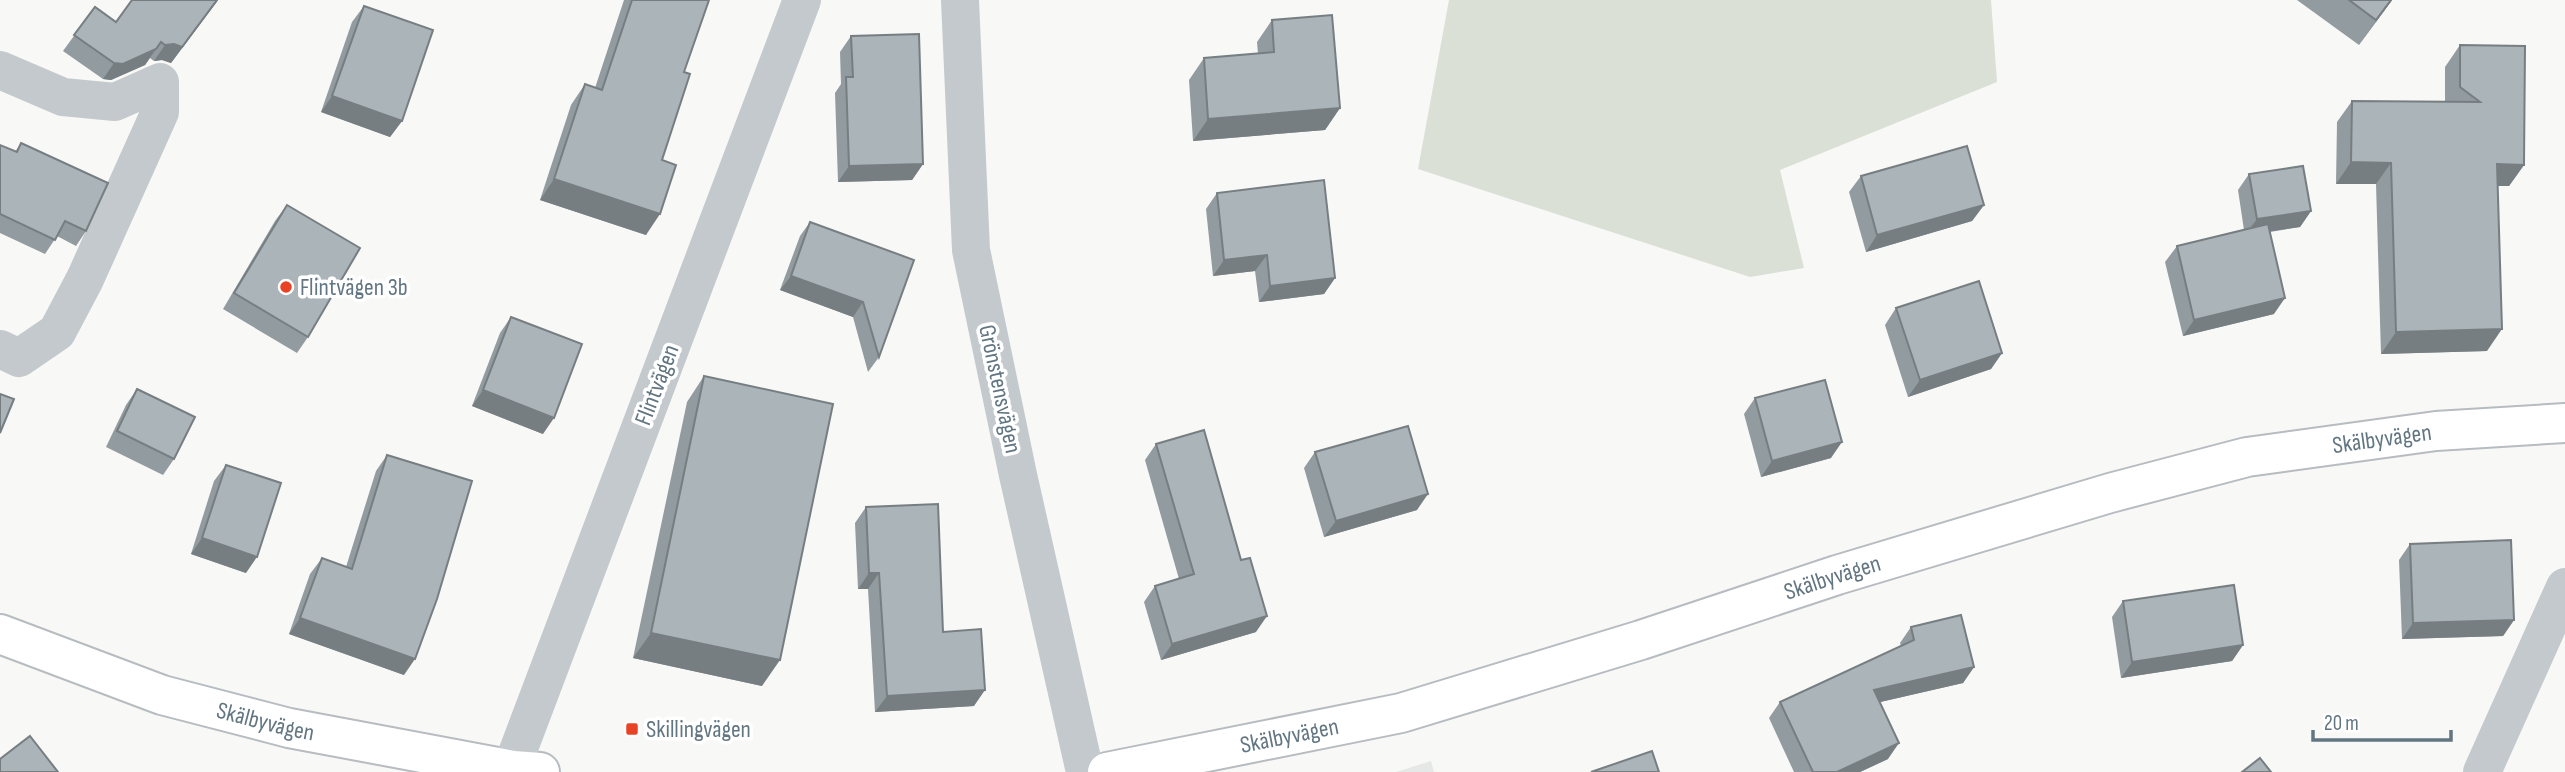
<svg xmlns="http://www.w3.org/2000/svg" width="2565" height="772" font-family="'Sofia Sans Condensed',sans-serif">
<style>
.built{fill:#e6e8e7}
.green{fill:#dae0d6}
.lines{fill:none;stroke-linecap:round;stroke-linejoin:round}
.secondary-casing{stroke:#b6bcc0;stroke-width:42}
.street{stroke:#c3c9cc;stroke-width:38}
.secondary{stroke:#fff;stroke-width:38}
.wall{fill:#929b9f}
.shaded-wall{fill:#777e82}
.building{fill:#aab4b9;stroke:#777e82;stroke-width:2}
.poi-dot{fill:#e94325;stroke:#fff;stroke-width:2.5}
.labels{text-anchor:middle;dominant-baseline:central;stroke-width:7;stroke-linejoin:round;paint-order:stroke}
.poi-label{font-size:24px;fill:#627682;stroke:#fff;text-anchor:start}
.street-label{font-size:24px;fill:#627682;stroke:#fff}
</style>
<rect width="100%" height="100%" fill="#f8f8f6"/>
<polygon class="built" points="1431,761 1434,772 1396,772"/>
<polygon class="green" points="1449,0 1991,0 1997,82 1780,170 1804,268 1750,277 1418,169"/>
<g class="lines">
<defs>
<g id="secondary">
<path id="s1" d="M0,634L162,695L289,728L513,770L540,772"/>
<path id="s2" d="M1107,772L1401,713L1641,640L1837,575L2110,493L2247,457L2436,431L2565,423"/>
</g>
</defs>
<use href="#secondary" class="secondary-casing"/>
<g class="street">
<polyline points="960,0 971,250 1018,475 1085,772"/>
<polyline points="0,70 63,97 115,102 160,82 160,112 85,279 57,332 19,358 0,349"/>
<polyline points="510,772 802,0"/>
<polyline points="2482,772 2565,587"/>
</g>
<use href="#secondary" class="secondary"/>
</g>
<g class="wall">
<polygon points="218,0 171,63 162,60 154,61 150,58 145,65 111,80 103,79 63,51 95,7 116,22"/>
<polygon points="624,0 709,0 684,72 662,160 646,235 540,200 571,105 585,84 595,88"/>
<polygon points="2297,0 2392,0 2359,45"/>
<polygon points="364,6 402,121 390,137 321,112 352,22"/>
<polygon points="1272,20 1340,108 1325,130 1193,141 1189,80 1204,58 1258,54 1257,42"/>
<polygon points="851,36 923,164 912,180 838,182 835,93 841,84 840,52"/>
<polygon points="2460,45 2524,165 2509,186 2498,186 2487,351 2381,354 2376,184 2336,184 2337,122 2352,101 2445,102 2445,67"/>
<polygon points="21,143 86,231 76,246 57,236 45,254 0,233 0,145 15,152"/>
<polygon points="2249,174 2311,211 2300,227 2270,232 2274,314 2183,336 2165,262 2177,246 2244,230 2238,190"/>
<polygon points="1861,176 1984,205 1972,221 1866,252 1849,192"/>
<polygon points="1217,193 1335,278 1324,294 1259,302 1255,271 1213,276 1206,209"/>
<polygon points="287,205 308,337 297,353 223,309 275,221"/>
<polygon points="810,222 914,260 879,357 868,372 853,317 780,290 800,236"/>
<polygon points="1896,308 2002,353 1991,369 1908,397 1885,325"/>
<polygon points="511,317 543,434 472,406 500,333"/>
<polygon points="704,376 762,686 633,658 687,402"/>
<polygon points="137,389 174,459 163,475 106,447 126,405"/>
<polygon points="1755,398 1831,458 1761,477 1744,414"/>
<polygon points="1156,444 1241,560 1256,632 1161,660 1144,602 1155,586 1179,579 1145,460"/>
<polygon points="1315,452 1417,510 1324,537 1304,468"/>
<polygon points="387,455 404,675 289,634 310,574 322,558 346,567 376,471"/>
<polygon points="226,465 246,573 191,554 214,481"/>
<polygon points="866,507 943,632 974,706 875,712 868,589 858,589 855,523"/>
<polygon points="2410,544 2514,620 2503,636 2402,639 2399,560"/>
<polygon points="2123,601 2243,645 2232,661 2121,678 2112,617"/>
<polygon points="1911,627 1974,667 1963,683 1880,702 1888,759 1860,772 1794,772 1769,718 1780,702 1901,646 1900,643"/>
</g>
<g class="shaded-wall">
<polygon points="218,0 171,63 162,60 154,61 165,45"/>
<polygon points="2391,0 2392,0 2359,45"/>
<polygon points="156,49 145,65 111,80 103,79 114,63"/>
<polygon points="332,96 402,121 390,137 321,112"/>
<polygon points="1340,108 1325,130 1193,141 1208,119"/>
<polygon points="2351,162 2391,163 2376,184 2336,184"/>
<polygon points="923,164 912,180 838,182 849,166"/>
<polygon points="2497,164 2524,165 2509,186 2482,186"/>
<polygon points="554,179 660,214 646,235 540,200"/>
<polygon points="1984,205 1972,221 1866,252 1877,235"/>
<polygon points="2311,211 2300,227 2245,235 2257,219"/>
<polygon points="1267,255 1255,271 1213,276 1224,260"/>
<polygon points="791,276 863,302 853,317 780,290"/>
<polygon points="1335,278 1324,294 1259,302 1270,286"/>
<polygon points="2285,298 2274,314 2183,336 2194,320"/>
<polygon points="2502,329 2487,351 2381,354 2396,332"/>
<polygon points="2002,353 1991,369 1908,397 1920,380"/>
<polygon points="483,390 554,418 543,434 472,406"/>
<polygon points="1842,442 1831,458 1761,477 1772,461"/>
<polygon points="1428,494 1417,510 1324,537 1336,521"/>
<polygon points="202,538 257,557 246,573 191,554"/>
<polygon points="869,573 879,573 868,589 858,589"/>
<polygon points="1267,616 1256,632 1161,660 1172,644"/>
<polygon points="300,618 415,659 404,675 289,634"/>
<polygon points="2514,620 2503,636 2402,639 2413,623"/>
<polygon points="651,633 780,660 762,686 633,658"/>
<polygon points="2243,645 2232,661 2121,678 2132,662"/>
<polygon points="1974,667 1963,683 1863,706 1874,690"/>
<polygon points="985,690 974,706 875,712 887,696"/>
<polygon points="1899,743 1888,759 1860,772 1837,772"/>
</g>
<g class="building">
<polygon points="132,0 217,0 182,47 174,44 165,45 161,42 156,49 123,64 114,63 74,35 95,7 116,22"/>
<polygon points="632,0 709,0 684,72 690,74 662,160 676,165 660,214 554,179 585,84 602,90"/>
<polygon points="2349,0 2391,0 2376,20"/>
<polygon points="364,6 433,30 402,121 332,96"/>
<polygon points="1332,15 1340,108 1208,119 1204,58 1274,52 1272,20"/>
<polygon points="919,34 923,164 849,166 846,77 853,77 851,36"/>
<polygon points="2460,45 2525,46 2524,165 2497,164 2502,329 2396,332 2391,163 2351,162 2352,101 2480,102 2460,87"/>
<polygon points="21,143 108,183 86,231 65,221 55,240 0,214 0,145 17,152"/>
<polygon points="1967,146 1984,205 1877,235 1861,176"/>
<polygon points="2303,166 2311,211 2257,219 2249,174"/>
<polygon points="1324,180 1335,278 1270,286 1267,255 1224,260 1217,193"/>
<polygon points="287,205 360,248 308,337 234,293"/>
<polygon points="810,222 914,260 879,357 863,302 791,276"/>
<polygon points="2268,224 2285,298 2194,320 2177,246"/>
<polygon points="1979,281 2002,353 1920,380 1896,308"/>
<polygon points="511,317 582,344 554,418 483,390"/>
<polygon points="704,376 833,404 780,660 651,633"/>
<polygon points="1825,380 1842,442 1772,461 1755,398"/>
<polygon points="137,389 195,417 174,459 117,431"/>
<polygon points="0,394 14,399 0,433"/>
<polygon points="1408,426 1428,494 1336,521 1315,452"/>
<polygon points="1204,430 1241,560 1250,558 1267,616 1172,644 1155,586 1194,574 1156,444"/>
<polygon points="387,455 472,481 437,599 415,659 300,618 322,558 352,569"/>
<polygon points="226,465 281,483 257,557 202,538"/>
<polygon points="938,504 943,632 981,629 985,690 887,696 879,573 869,573 866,507"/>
<polygon points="2511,540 2514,620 2413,623 2410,544"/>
<polygon points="2234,585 2243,645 2132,662 2123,601"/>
<polygon points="1961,615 1974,667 1874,690 1899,743 1837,772 1813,772 1780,702 1914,640 1911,627"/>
<polygon points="30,736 58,772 0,772 0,759"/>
<polygon points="1652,751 1659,772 1591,772"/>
<polygon points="2260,758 2271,772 2242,772"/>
</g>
<g class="poi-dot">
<circle cx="286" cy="287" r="7"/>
<rect x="625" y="722" width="14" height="14" rx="3.5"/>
</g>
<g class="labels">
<g class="poi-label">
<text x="300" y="287">Flintvägen 3b</text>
<text x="646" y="729">Skillingvägen</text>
</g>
<g class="street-label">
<text transform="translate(657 385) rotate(-69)">Flintvägen</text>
<text transform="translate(1000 389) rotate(78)">Grönstensvägen</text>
<text stroke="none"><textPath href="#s2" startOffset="1320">Skälbyvägen</textPath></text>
<text stroke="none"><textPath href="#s2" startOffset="752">Skälbyvägen</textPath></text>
<text stroke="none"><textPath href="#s1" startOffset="280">Skälbyvägen</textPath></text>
<text stroke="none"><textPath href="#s2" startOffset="186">Skälbyvägen</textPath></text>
</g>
</g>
<path d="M2313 730v10h138v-10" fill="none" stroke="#627682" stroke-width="3.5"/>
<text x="2324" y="730" font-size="21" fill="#627682" stroke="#ffffff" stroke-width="5" paint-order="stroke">20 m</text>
</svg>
